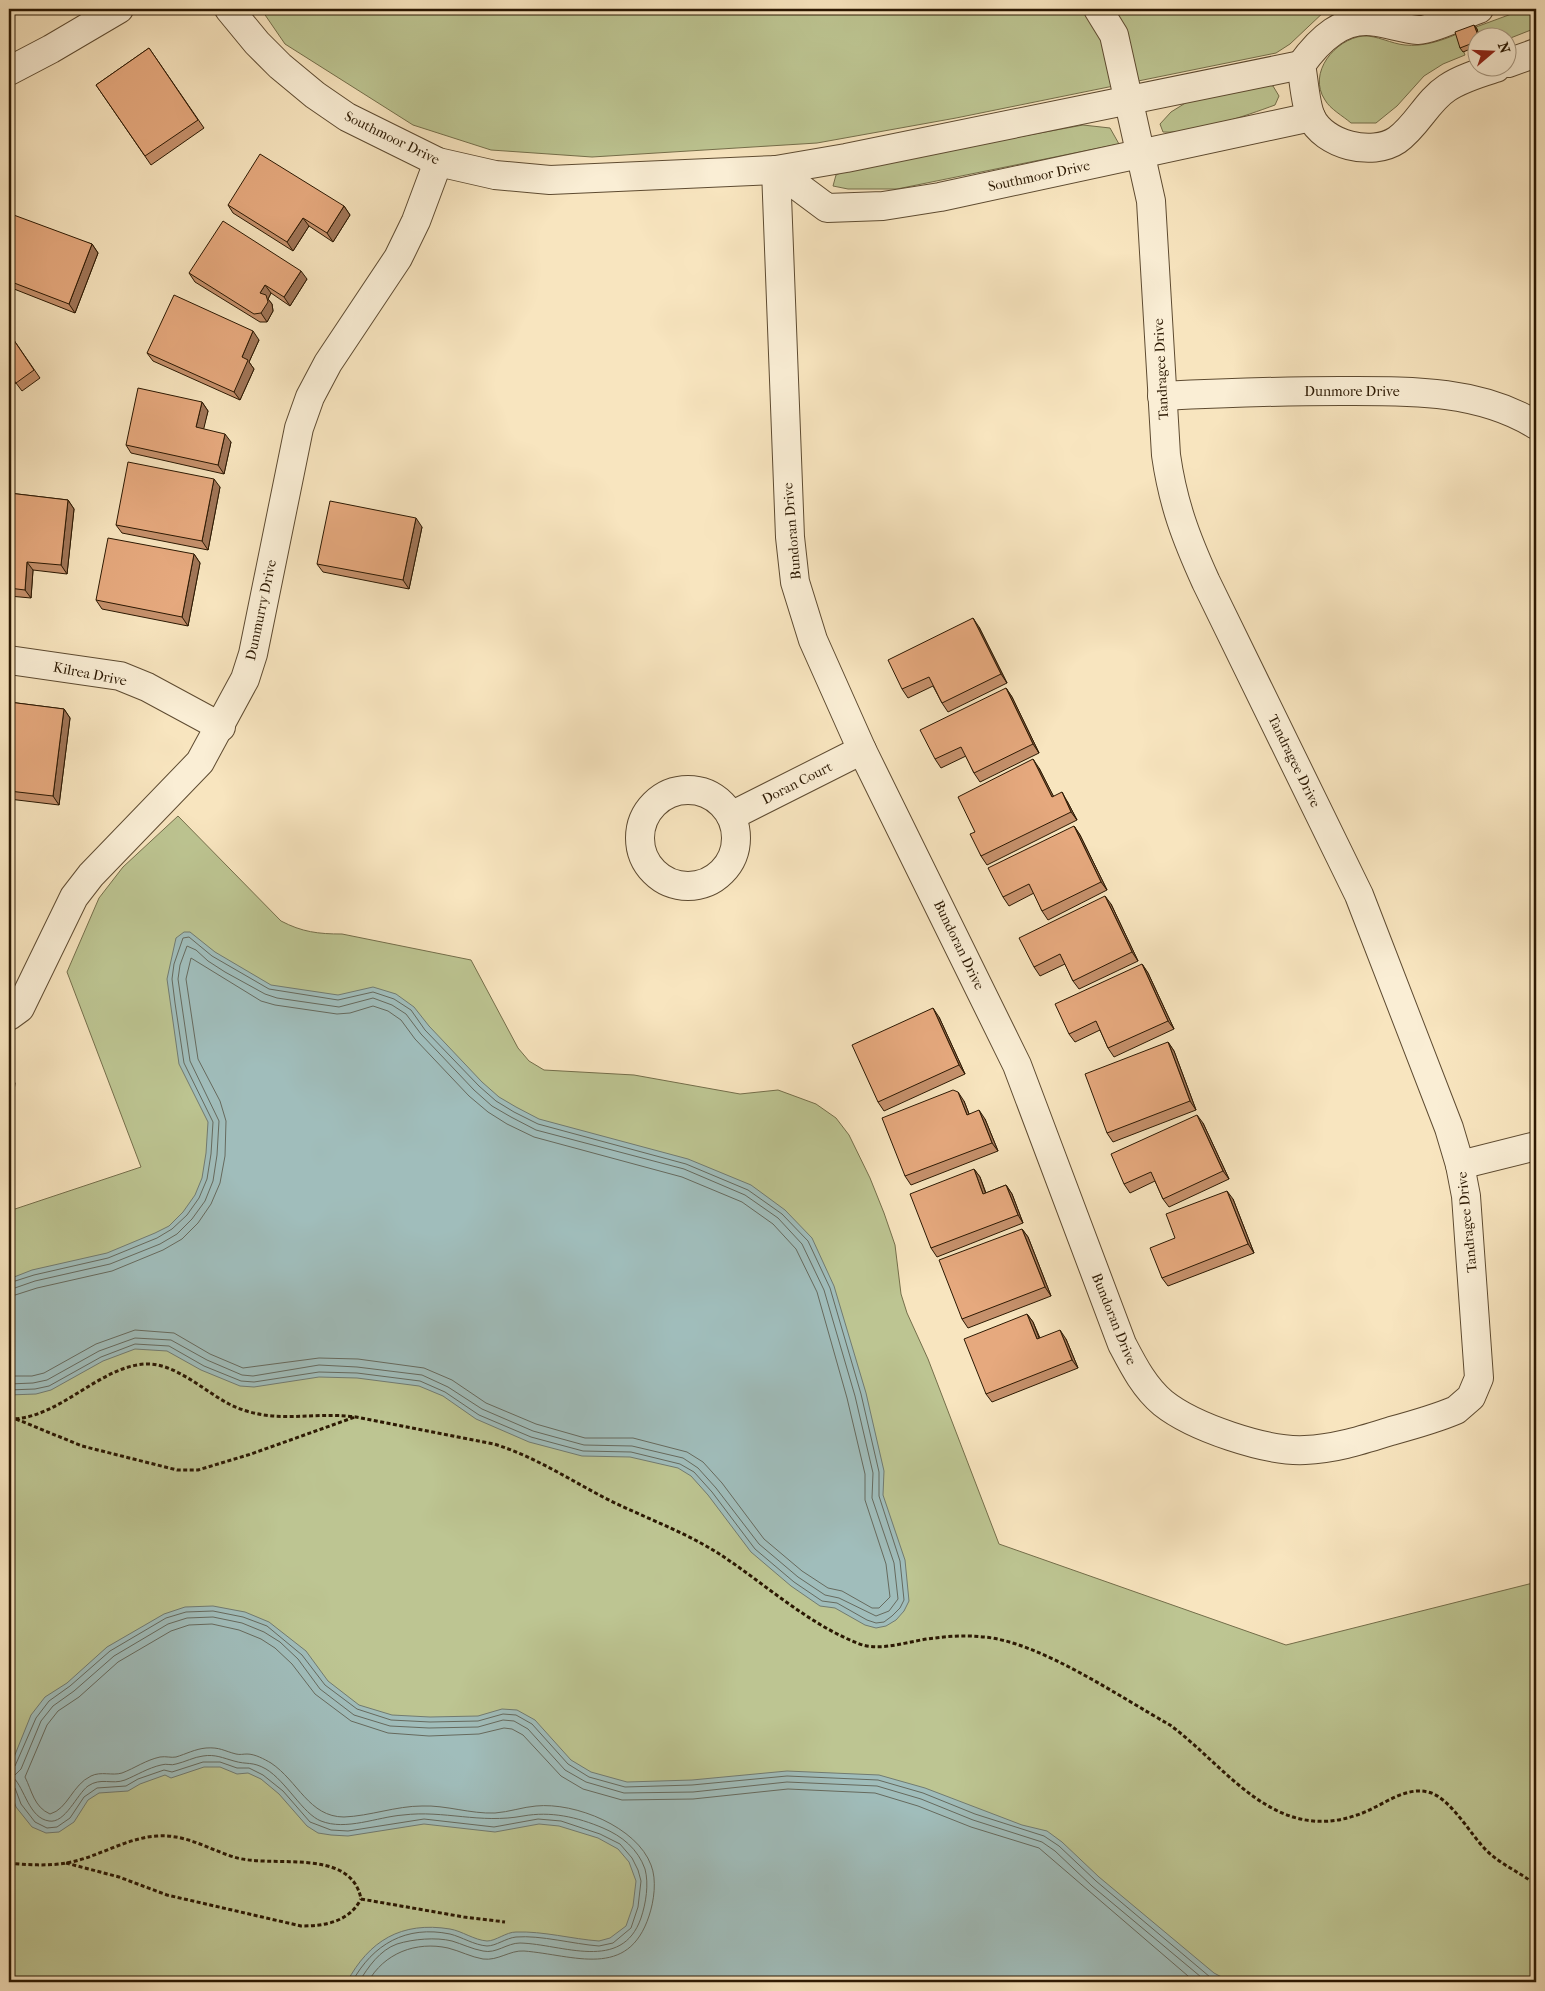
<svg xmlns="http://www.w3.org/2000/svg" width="1545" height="1991" font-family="'IM FELL French Canon',serif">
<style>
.green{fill:#bdc592;stroke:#746e4a}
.water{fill:#a0bdbb;stroke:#717b71}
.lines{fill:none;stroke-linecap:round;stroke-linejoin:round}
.shore{stroke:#666a5e;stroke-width:1}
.street-casing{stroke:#5e4b31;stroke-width:30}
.path{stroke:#2b1802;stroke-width:3;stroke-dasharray:4 2.5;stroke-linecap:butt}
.street{stroke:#faeed5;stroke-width:28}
.wall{fill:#c6916c;stroke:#2b1802}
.shaded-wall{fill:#a17658;stroke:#2b1802}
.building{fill:#e6a97e;stroke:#2b1802}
.labels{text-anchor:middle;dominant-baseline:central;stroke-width:4.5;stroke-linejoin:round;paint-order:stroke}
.street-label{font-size:14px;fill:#2b1802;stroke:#faeed5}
</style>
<rect width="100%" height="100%" fill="#f8e5bf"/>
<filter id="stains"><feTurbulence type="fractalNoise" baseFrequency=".004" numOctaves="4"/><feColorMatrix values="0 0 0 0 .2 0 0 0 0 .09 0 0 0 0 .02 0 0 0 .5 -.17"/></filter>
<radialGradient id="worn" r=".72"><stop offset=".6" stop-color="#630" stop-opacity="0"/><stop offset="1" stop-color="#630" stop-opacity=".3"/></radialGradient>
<g class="green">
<polygon points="261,9 1327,9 1290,44 1276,53 956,118 817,143 592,157 491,150 413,125 285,44"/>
<polygon points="1525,9 1536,9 1536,28 1508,39 1480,37 1476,27"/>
<path d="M1457,34L1465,55L1443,64L1424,76L1397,106L1376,123H1351C1343,116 1330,109 1325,100C1307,73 1335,39 1363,36C1376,35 1392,44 1405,45C1422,47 1441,41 1457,34Z"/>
<path d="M1269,85L1273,86L1279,96L1275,105C1245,116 1194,134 1163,132L1160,124L1171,112L1187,102Z"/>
<polygon points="1083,125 1110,128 1119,144 897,189 848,189 833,186 836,175 851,168"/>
<path d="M178,816L281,921C302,932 318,934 342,934L471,960L518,1048L529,1061L544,1070L634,1075L740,1094L778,1090L816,1104L836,1118L849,1135L870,1178L884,1213L895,1245L901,1294L907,1313L928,1359L999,1544L1286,1645L1533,1583L1536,1580V1982H9V1211L141,1167L67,972L99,898L123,867Z"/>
</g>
<g class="water">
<polygon points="184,932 190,932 215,952 271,985 338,995 373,987 396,994 414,1007 429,1026 482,1082 499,1097 516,1107 539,1119 688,1159 751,1185 785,1210 812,1238 834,1286 866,1393 884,1471 883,1495 905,1560 909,1601 904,1611 896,1620 886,1626 876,1628 865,1625 835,1608 820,1606 791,1586 751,1552 708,1495 691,1476 678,1468 630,1457 582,1456 529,1442 476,1419 443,1396 419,1386 357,1378 319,1377 254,1387 240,1386 201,1370 167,1351 135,1349 103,1361 51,1390 36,1394 9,1395 9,1279 32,1270 107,1253 155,1233 169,1226 183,1212 195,1195 202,1178 206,1153 208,1122 179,1064 167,979 176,938"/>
<path d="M213,1606L245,1612L269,1622L306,1651L328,1681L359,1705L392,1715L430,1717L478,1716L502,1709L517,1710L535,1720L571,1760L591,1772L627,1782L692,1780L787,1771L879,1775L925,1788L1022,1825L1047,1831L1062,1842L1099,1877L1214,1973L1231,1982H347C369,1941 401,1921 450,1929C462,1931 474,1940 487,1941C496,1941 506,1932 516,1932C543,1931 572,1939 599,1941L610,1938L626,1926L633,1906L636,1881L629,1862L618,1849L598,1838L559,1826L539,1824L495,1832L424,1824L348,1836L331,1835L318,1833L307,1826L279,1794L261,1779L248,1773L237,1774L220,1767H204L171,1778L165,1775L140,1784L128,1791L99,1793L88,1800L74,1822L59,1832L46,1833L32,1827L16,1807L10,1789V1767L31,1715L45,1697L67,1683L107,1647L164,1614L185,1607Z"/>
</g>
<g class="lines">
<g class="shore">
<polyline points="9,1283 34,1275 108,1258 157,1238 172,1229 187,1215 199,1198 207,1179 211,1154 213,1122 184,1063 175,1003 172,979 174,964 183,938 189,937 212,956 269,989 338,1000 373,992 394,999 411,1010 425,1030 479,1086 496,1101 514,1112 538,1124 686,1164 748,1190 782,1214 808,1241 830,1288 861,1394 879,1472 879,1496 900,1561 904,1600 900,1608 892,1616 884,1622 876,1623 867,1620 837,1603 822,1601 794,1582 755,1549 712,1492 694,1472 680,1464 631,1452 583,1451 531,1437 479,1415 445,1392 420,1381 357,1373 319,1372 254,1382 241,1381 204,1366 169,1346 135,1344 101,1357 49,1386 35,1389 9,1390"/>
<polyline points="9,1290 35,1281 110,1264 160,1244 177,1234 192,1219 205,1201 213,1181 217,1155 219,1121 190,1061 178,979 180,965 187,946 196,950 208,961 225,972 265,994 277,998 339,1007 373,998 392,1005 406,1014 421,1034 474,1090 492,1106 511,1117 536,1130 684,1169 745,1195 778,1218 802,1244 824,1290 855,1396 873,1473 872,1498 894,1563 898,1599 889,1611 876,1616 839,1598 825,1595 798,1577 759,1544 716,1488 698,1468 683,1458 632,1446 584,1445 533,1431 482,1409 448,1387 422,1375 357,1367 319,1365 253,1376 242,1375 207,1360 171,1340 135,1338 99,1351 47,1380 33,1383 9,1384"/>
<polyline points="9,1297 37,1288 112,1271 163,1250 182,1239 198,1223 211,1204 220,1183 225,1156 226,1121 220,1101 198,1059 186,979 191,958 261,1001 275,1005 337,1014 350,1013 373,1006 388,1011 401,1020 415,1039 469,1096 488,1112 507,1124 534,1137 682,1177 742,1202 773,1224 796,1249 817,1292 847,1398 865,1474 865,1500 886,1564 890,1597 879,1608 872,1608 842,1591 828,1588 802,1571 764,1539 722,1483 703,1462 687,1452 633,1438 585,1438 536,1424 486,1403 452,1380 424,1368 358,1359 319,1358 243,1368 210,1354 174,1333 135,1330 96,1344 44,1373 32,1376 9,1376"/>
<polyline points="9,1770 15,1766 36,1718 49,1701 70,1686 110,1651 166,1618 186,1612 213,1611 243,1617 267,1626 302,1655 325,1685 357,1709 391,1720 430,1722 478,1721 503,1714 516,1715 532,1724 568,1764 589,1777 625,1787 692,1785 787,1776 878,1780 923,1793 975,1814 1044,1836 1059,1846 1096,1881 1210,1977 1220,1982"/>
<path d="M9,1786L15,1788L21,1804L35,1822L47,1828L57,1827L70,1818L84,1797L97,1788L126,1786L138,1779L164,1770L172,1772L203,1762H220L237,1768H249L263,1775L283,1791L310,1822L331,1830L348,1831L424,1819L494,1827L538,1819L561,1821L600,1834L620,1844L632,1858L638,1870L641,1881L638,1907L631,1928L613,1943L599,1946C573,1944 541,1935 516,1937C506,1938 496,1946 487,1946C474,1945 462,1937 450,1934C406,1925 373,1944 352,1982"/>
<path d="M359,1982C368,1967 380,1950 397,1944C413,1939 436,1937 452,1941C462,1944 472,1949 483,1951C496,1954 507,1943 520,1943C562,1944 622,1973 641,1918C646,1903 649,1884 645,1869C638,1849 622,1836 603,1828C577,1817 551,1811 523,1816C480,1824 444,1810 403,1815C377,1817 346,1831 321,1821C303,1814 286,1781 266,1769C252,1761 247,1765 234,1761C223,1758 215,1754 203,1756C194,1757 185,1762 176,1764C171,1766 167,1763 161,1765C148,1768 137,1775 125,1780C112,1785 101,1777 88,1786C77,1794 65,1824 49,1821C29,1818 25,1789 13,1777L21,1769L41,1721L53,1706L74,1691L114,1656L168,1624L187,1618L213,1617L242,1623L264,1632L280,1642L298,1659L320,1689L354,1715L390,1726L429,1728L478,1727L503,1720L514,1721L528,1729L565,1770L586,1782L624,1793L693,1792L787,1782L877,1786L921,1799L973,1820L1042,1842L1055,1851L1092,1886L1207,1982"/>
<path d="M368,1982C384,1953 416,1941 448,1948C460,1951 471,1957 483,1959C498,1961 510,1950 524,1951C574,1955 628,1980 649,1916C654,1901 657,1880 651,1865C637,1827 575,1802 536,1806C523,1807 509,1812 495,1813C470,1814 446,1805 422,1806C396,1806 370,1816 344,1817C309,1817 298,1781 271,1763C264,1759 255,1754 247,1754C243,1754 240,1755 236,1754C224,1751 220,1747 206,1748C195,1749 186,1754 176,1757C171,1758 166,1756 160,1757C146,1760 135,1768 122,1773C112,1776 101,1771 91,1776C72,1785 68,1809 50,1814C34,1807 32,1791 25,1777L47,1725L58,1711L79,1697L118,1662L171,1631L189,1625L212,1624L239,1630L261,1639L275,1648L292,1664L315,1694L351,1721L388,1733L429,1736L479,1734L504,1728L512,1729L523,1735L561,1776L583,1789L622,1800L693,1799L788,1789L875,1793L918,1806L971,1827L1039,1848L1195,1982"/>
</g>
<defs>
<g id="street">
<polyline points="229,9 257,43 280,66 315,95 347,117 438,162 495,175 550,180 776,170 846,158 1301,65"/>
<path d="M1479,9C1467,13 1428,31 1418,30C1404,29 1390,24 1376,22C1343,16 1319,40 1301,65C1304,79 1305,104 1311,117C1324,145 1372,157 1397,140C1417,126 1427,101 1447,88C1462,78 1480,73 1496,68"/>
<polyline points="1508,63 1536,53"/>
<polyline points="9,71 51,49 119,9"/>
<path d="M776,170L790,537L795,582L813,640L862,750L1017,1065L1122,1344C1133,1365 1144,1387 1163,1403C1193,1427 1266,1452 1305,1450C1335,1449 1362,1440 1391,1431C1413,1425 1435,1419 1456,1410L1471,1397L1479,1378L1466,1196L1460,1165L1449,1128L1359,895L1206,582C1186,538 1173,504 1166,455L1151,201L1114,35L1098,9"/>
<polyline points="776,170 827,208 883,206 940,197 1311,117"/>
<path d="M1162,396C1222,393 1281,391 1341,391C1407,391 1478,389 1536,425"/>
<polyline points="9,660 120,676 147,687 221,727"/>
<circle cx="688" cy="838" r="48"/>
<polyline points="731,816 862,750"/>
<polyline points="9,1016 20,1008 74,897 91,875 200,762 245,679 253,654 299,428 310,397 328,363 398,258 416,221 438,162"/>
<polyline points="1460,1165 1536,1146"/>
</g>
</defs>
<use href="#street" class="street-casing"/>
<g class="path">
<path d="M9,1419C58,1420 98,1367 145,1364C174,1362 204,1391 229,1404C273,1426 310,1411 356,1417L494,1444C533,1456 567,1478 603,1497C642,1517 684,1531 721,1555C765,1584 807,1623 857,1643C881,1653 910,1640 935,1638C951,1636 967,1635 984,1637C1040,1642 1120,1697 1170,1725C1227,1767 1274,1844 1357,1815C1380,1808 1403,1786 1428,1792C1450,1797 1470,1834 1486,1850C1501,1865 1520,1872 1536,1885"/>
<polyline points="16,1419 82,1446 177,1470 198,1470 251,1454 355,1417"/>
<path d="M9,1863C26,1865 49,1866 66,1863C97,1858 125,1838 157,1836C186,1834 208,1849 234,1857C270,1869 351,1846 361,1899L464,1917L505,1922"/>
<path d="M66,1863L119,1877L167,1895L301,1926C325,1926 349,1922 361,1899"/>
</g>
<use href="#street" class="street"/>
</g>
<g class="wall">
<polygon points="1474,25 1477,29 1478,46 1463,52 1460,48"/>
<polygon points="149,48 204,128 151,165 96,85"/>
<polygon points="228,205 344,206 350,215 333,242 309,226 293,251 233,213"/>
<polygon points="9,220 92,244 98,253 75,313 9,287"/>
<polygon points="189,273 307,279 290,306 271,293 268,299 272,304 273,311 267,322 260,322 195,282"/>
<polygon points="9,333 40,378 22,391 16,383 9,388"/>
<polygon points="259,340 249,362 254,369 240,400 153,361 147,353"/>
<polygon points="202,402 208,411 203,429 231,442 224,474 131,453 126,445"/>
<polygon points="220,487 208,550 122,533 116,525"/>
<polygon points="9,493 68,500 74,509 67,574 33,570 31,598 9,596"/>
<polygon points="422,527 409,589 323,572 317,564"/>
<polygon points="194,554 200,563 188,626 102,609 96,600"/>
<polygon points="979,627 1007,683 948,712 942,703 933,686 908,698 902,689"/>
<polygon points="1006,688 1012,697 1039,753 980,782 974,773 966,756 941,768 935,759"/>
<polygon points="9,702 64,709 70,718 59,805 9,799"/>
<polygon points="1039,768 1053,796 1067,801 1077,820 987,865 981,856 975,832"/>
<polygon points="1074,826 1080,835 1107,890 1048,920 1042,911 1034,893 1009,906 1003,897"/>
<polygon points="1111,904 1138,961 1079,989 1073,981 1065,964 1040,976 1034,967"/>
<polygon points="1142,964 1148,973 1174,1029 1114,1057 1108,1048 1100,1030 1075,1042 1069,1034"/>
<polygon points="939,1017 965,1074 884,1111 878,1102"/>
<polygon points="1168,1042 1174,1051 1196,1110 1113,1142 1107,1133"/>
<polygon points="964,1101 969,1114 985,1119 998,1151 911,1185 905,1176"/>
<polygon points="1203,1123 1229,1179 1169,1207 1163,1199 1155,1181 1130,1193 1124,1184"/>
<polygon points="974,1169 980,1177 986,1193 1006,1185 1012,1194 1023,1223 937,1257 931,1248"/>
<polygon points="1233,1199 1254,1253 1168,1286 1162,1278 1175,1238"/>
<polygon points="1022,1229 1028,1237 1051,1296 968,1328 962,1319"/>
<polygon points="1027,1314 1033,1322 1040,1338 1066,1339 1078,1368 992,1402 986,1394"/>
</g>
<g class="shaded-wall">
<polygon points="1474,25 1477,29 1480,38 1479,38"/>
<polygon points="344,206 350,215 333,242 327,233"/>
<polygon points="303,218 309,226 293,251 287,242"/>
<polygon points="92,244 98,253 75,313 69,304"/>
<polygon points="301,271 307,279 290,306 284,297"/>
<polygon points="265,285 271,293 268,299 272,304 273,311 267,322 261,313 260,293"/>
<polygon points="253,331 259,340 249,362 254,369 240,400 234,392 242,357"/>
<polygon points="202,402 208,411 202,436 196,427"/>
<polygon points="225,434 231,442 224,474 218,465"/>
<polygon points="214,479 220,487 208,550 202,541"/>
<polygon points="68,500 74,509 67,574 61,565"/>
<polygon points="416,518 422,527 409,589 403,580"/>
<polygon points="194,554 200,563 188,626 182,617"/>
<polygon points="27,562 33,570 31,598 25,590"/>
<polygon points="973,618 979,627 1007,683 1001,674"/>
<polygon points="1006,688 1012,697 1039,753 1033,744"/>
<polygon points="64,709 70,718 59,805 53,796"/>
<polygon points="1033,759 1039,768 1058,805 1052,797"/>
<polygon points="1062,792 1067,801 1077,820 1071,812"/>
<polygon points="1074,826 1080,835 1107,890 1101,882"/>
<polygon points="1105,896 1111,904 1138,961 1132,952"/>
<polygon points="1142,964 1148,973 1174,1029 1168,1021"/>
<polygon points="933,1008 939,1017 965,1074 959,1065"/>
<polygon points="1168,1042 1174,1051 1196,1110 1190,1101"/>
<polygon points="9,1074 15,1083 9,1134"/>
<polygon points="958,1092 964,1101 973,1124 967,1115"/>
<polygon points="979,1110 985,1119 998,1151 992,1143"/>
<polygon points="1197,1115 1203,1123 1229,1179 1223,1171"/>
<polygon points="974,1169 980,1177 989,1203 983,1194"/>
<polygon points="1006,1185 1012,1194 1023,1223 1018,1215"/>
<polygon points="1227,1191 1233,1199 1254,1253 1248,1244"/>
<polygon points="1022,1229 1028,1237 1051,1296 1045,1287"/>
<polygon points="1027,1314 1033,1322 1043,1348 1037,1339"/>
<polygon points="1060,1330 1066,1339 1078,1368 1072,1360"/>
</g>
<g class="building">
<polygon points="1474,25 1479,38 1478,38 1478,41 1460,48 1455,32"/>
<polygon points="149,48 198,120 145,156 96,85"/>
<polygon points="260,154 344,206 327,233 303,218 287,242 228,205"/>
<polygon points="11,214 92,244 69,304 9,281 9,220"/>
<polygon points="223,221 301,271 284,297 265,285 260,293 266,295 268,302 261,313 254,314 189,273"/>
<polygon points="174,295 253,331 242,357 248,360 234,392 147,353"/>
<polygon points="9,333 34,370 16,383 10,375 9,376"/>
<polygon points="138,388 202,402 196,427 225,434 218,465 126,445"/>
<polygon points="128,462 214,479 202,541 116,525"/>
<polygon points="9,493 68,500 61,565 27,562 25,590 9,588"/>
<polygon points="330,501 416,518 403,580 317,564"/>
<polygon points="108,538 194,554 182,617 96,600"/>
<polygon points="973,618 1001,674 942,703 929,677 902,689 888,660"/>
<polygon points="1006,688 1033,744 974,773 961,747 935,759 920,730"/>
<polygon points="9,702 64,709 53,796 9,791"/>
<polygon points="1033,759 1052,797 1062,792 1071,812 981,856 970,834 975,832 958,797"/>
<polygon points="1074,826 1101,882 1042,911 1029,884 1003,897 988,868"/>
<polygon points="1105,896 1132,952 1073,981 1060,954 1034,967 1019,938"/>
<polygon points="1142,964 1168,1021 1108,1048 1096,1021 1069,1034 1055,1004"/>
<polygon points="933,1008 959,1065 878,1102 852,1045"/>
<polygon points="1168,1042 1190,1101 1107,1133 1085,1074"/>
<polygon points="953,1090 958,1092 967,1115 979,1110 992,1143 905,1176 882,1118"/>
<polygon points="1197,1115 1223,1171 1163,1199 1151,1172 1124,1184 1111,1154"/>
<polygon points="974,1169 983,1194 1006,1185 1018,1215 931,1248 910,1194"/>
<polygon points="1227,1191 1248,1244 1162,1278 1150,1248 1175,1238 1166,1214"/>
<polygon points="1022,1229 1045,1287 962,1319 939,1260"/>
<polygon points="1027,1314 1037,1339 1060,1330 1072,1360 986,1394 964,1339"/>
</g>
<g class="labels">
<g class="street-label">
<text transform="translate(392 138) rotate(26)">Southmoor Drive</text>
<text transform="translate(1039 176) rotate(-12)">Southmoor Drive</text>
<text transform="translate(1161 369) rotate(-93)">Tandragee Drive</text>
<text x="1352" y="391">Dunmore Drive</text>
<text transform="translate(792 531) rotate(-95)">Bundoran Drive</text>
<text transform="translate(261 610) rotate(-78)">Dunmurry Drive</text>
<text transform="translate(90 674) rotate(11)">Kilrea Drive</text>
<text transform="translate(1294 761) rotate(64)">Tandragee Drive</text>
<text transform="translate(797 783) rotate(-27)">Doran Court</text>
<text transform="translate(959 945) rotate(64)">Bundoran Drive</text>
<text transform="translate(1467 1222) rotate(-96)">Tandragee Drive</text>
<text transform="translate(1114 1319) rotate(68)">Bundoran Drive</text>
</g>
</g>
<rect width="1545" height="1991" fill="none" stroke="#f8e5bf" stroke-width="30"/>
<rect x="10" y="10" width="1525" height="1971" fill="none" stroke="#2b1802" stroke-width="2.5"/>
<rect x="15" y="15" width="1515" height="1961" fill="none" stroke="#2b1802"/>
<g transform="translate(1492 52) rotate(71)"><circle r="24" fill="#faeed5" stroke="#a79881"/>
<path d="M0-4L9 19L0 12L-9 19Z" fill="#8f2418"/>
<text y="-8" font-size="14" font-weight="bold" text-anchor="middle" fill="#2b1802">N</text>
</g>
<rect width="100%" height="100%" filter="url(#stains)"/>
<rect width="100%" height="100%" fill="url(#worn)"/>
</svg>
